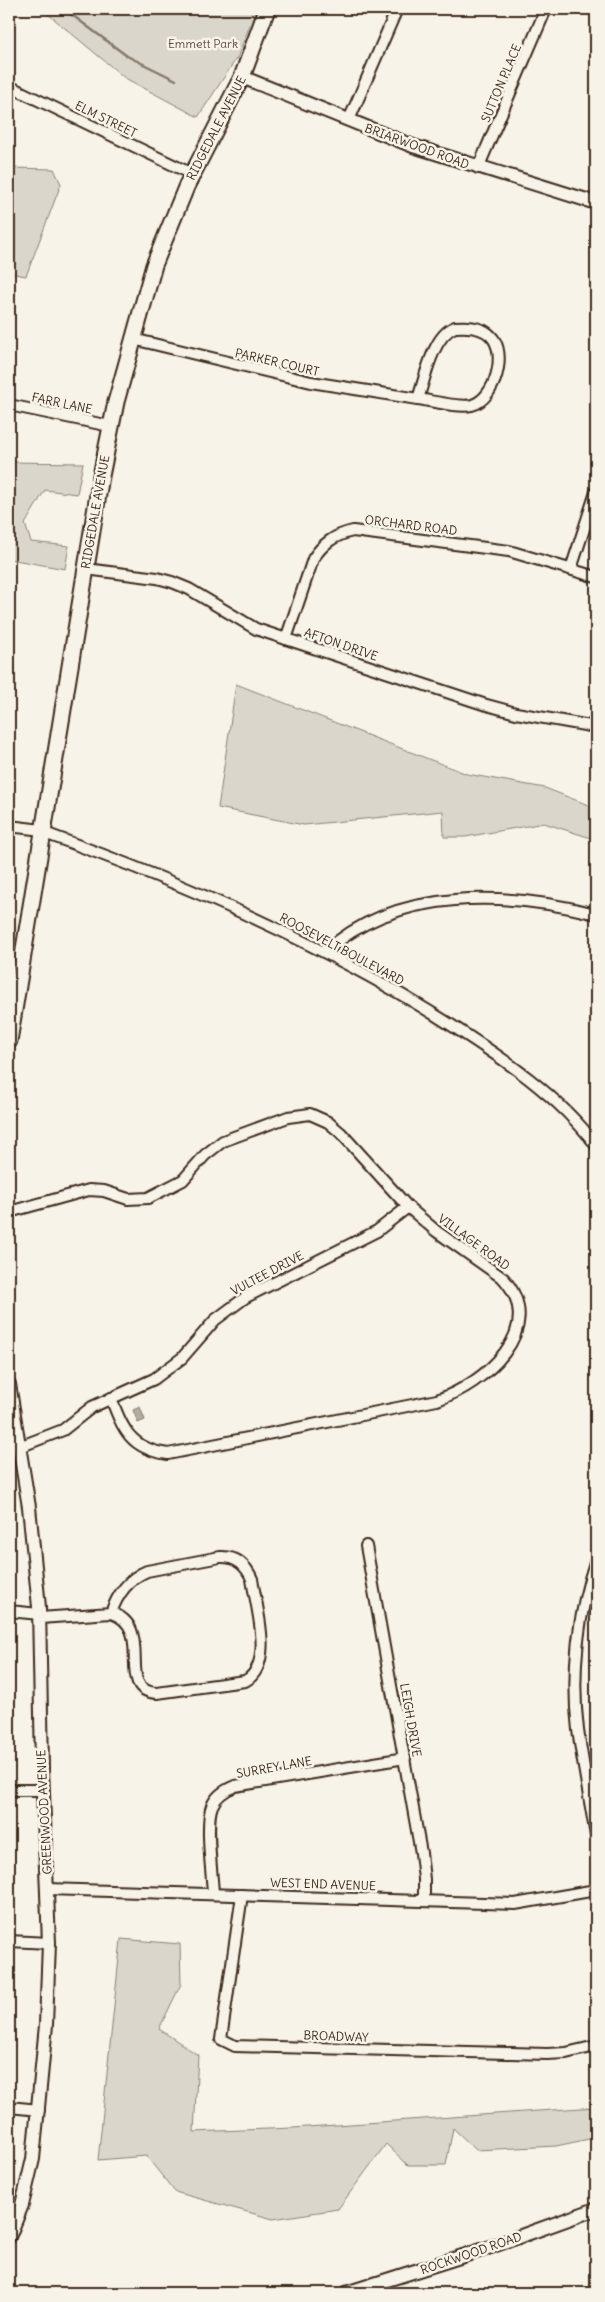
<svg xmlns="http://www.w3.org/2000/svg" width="605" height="2302" font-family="Delius,sans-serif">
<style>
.green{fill:#dbd6cb;stroke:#8b8074}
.water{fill:#b4aca0;stroke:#84786c}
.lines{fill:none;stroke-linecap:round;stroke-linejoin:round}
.stream{stroke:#84786c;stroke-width:2.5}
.minor-casing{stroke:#3b2a1e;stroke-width:14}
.tertiary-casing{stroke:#3b2a1e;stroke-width:16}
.secondary-casing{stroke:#3b2a1e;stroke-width:19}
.minor{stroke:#f7f3e8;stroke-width:10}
.tertiary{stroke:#f7f3e8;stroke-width:12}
.secondary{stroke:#f7f3e8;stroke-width:15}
.labels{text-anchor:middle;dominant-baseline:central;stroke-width:5;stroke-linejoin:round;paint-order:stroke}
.park-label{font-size:12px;fill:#5b4c41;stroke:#f7f3e8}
.street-label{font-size:12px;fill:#3b2a1e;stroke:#f7f3e8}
</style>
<rect width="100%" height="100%" fill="#f7f3e8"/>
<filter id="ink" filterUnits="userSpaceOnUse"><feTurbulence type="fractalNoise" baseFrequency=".02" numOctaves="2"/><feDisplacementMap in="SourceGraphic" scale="10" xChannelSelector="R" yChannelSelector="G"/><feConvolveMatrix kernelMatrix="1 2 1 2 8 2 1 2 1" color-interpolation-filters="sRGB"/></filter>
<g filter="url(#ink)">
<g class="green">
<polygon points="42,9 256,9 238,56 198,117 125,78"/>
<polygon points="9,168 54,169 61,184 26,276 9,273"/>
<polygon points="9,462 83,463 77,494 45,490 25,524 31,542 69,546 65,569 9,559"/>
<polygon points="236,684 467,774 545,788 596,808 596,842 594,839 544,823 465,837 444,837 443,811 304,825 218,808"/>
<polygon points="121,1939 180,1944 181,1984 159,2029 198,2055 194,2132 293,2128 596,2107 596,2134 594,2138 556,2146 476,2150 453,2128 446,2165 408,2165 386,2144 338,2209 273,2219 175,2192 146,2156 98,2160"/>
</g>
<polygon class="water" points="140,1407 145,1420 138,1423 133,1410"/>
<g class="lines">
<polyline class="stream" points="64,9 127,56 176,80"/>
<defs>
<g id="minor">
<polyline points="9,86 192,174"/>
<polyline points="349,120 397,9"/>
<polyline points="478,168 546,9"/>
<path d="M455,327C467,326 482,326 491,336C508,353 495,399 472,405C459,408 432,401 418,399C425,378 433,335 455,327Z"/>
<polyline points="133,339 311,382 418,399"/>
<polyline points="9,405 110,426"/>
<polyline points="86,569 157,578 172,582 189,589 256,629 483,704 516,713 596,727"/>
<polyline points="571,569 596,492"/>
<path d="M286,639L313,559C323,543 335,535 353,531L509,551L596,577"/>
<polyline points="9,826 42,830"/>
<path d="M42,832C185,884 323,943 451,1025C504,1059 558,1095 596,1145"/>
<path d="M325,952C397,886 508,892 596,914"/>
<path d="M9,1212L89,1190L104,1191L128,1199L148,1198L183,1180L205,1155L223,1141L288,1117L310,1114L328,1122L341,1133L408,1207L436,1231L504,1279C548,1330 484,1384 437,1400L168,1454C131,1449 123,1430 111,1398"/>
<polyline points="19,1447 63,1430 92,1407 154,1379 182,1358 215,1320 246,1297 377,1231 408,1207"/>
<polyline points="366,1546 421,1853 424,1879 424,1899"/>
<path d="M220,1557C236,1556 246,1565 252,1579C256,1607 275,1665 245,1681L157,1693C113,1691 157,1627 111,1613C117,1595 129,1578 147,1571Z"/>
<path d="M596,1559C578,1613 571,1673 578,1730C583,1765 590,1801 596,1836"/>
<polyline points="9,1611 39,1614"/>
<polyline points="40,1618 111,1613"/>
<polyline points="9,1790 43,1790"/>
<polyline points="48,1889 515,1904 596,1890"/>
<path d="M213,1893C212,1873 205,1823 212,1806C216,1796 225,1790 235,1786L405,1758"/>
<polyline points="242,1895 221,2039 235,2046 547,2054 566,2053 596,2046"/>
<polyline points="9,1941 49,1943"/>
<polyline points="9,2107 39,2110"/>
</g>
<g id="tertiary">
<polyline points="242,77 413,146 596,203"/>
<polyline points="9,1384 29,1507 39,1607 42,1768 49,1943 46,2025 33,2159 22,2205 9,2237"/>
<polyline points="346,2293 485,2249 596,2209"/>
</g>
<polyline id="secondary" points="9,1041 101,476 116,402 154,265 187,185 242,77 267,9"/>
</defs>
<use href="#minor" class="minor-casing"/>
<use href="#tertiary" class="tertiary-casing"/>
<use href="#secondary" class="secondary-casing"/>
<use href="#minor" class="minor"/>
<use href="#tertiary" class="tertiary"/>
<use href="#secondary" class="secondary"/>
</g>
</g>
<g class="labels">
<g class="park-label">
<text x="203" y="43">Emmett Park</text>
</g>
<g class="street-label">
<text transform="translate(501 83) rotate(-67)">SUTTON PLACE</text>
<text transform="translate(106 119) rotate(26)">ELM STREET</text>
<text transform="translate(216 128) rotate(-63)">RIDGEDALE AVENUE</text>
<text transform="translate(417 146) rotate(20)">BRIARWOOD ROAD</text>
<text transform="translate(277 362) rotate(13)">PARKER COURT</text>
<text transform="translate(62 403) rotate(12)">FARR LANE</text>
<text transform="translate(95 512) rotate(-80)">RIDGEDALE AVENUE</text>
<text transform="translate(411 525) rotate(7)">ORCHARD ROAD</text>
<text transform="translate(341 644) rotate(19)">AFTON DRIVE</text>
<text transform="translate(342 949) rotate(28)">ROOSEVELT BOULEVARD</text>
<text transform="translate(474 1242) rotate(36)">VILLAGE ROAD</text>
<text transform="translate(267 1273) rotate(-28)">VULTEE DRIVE</text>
<text transform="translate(411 1720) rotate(80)">LEIGH DRIVE</text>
<text transform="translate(274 1767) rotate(-10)">SURREY LANE</text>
<text transform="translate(44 1812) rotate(-93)">GREENWOOD AVENUE</text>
<text transform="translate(323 1884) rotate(2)">WEST END AVENUE</text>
<text transform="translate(336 2036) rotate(2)">BROADWAY</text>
<text transform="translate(471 2253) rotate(-19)">ROCKWOOD ROAD</text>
</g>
</g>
<rect width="605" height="2302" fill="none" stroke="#f7f3e8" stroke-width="30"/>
<rect x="15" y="15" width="575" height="2272" fill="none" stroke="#3b2a1e" stroke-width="2" filter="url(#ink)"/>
</svg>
